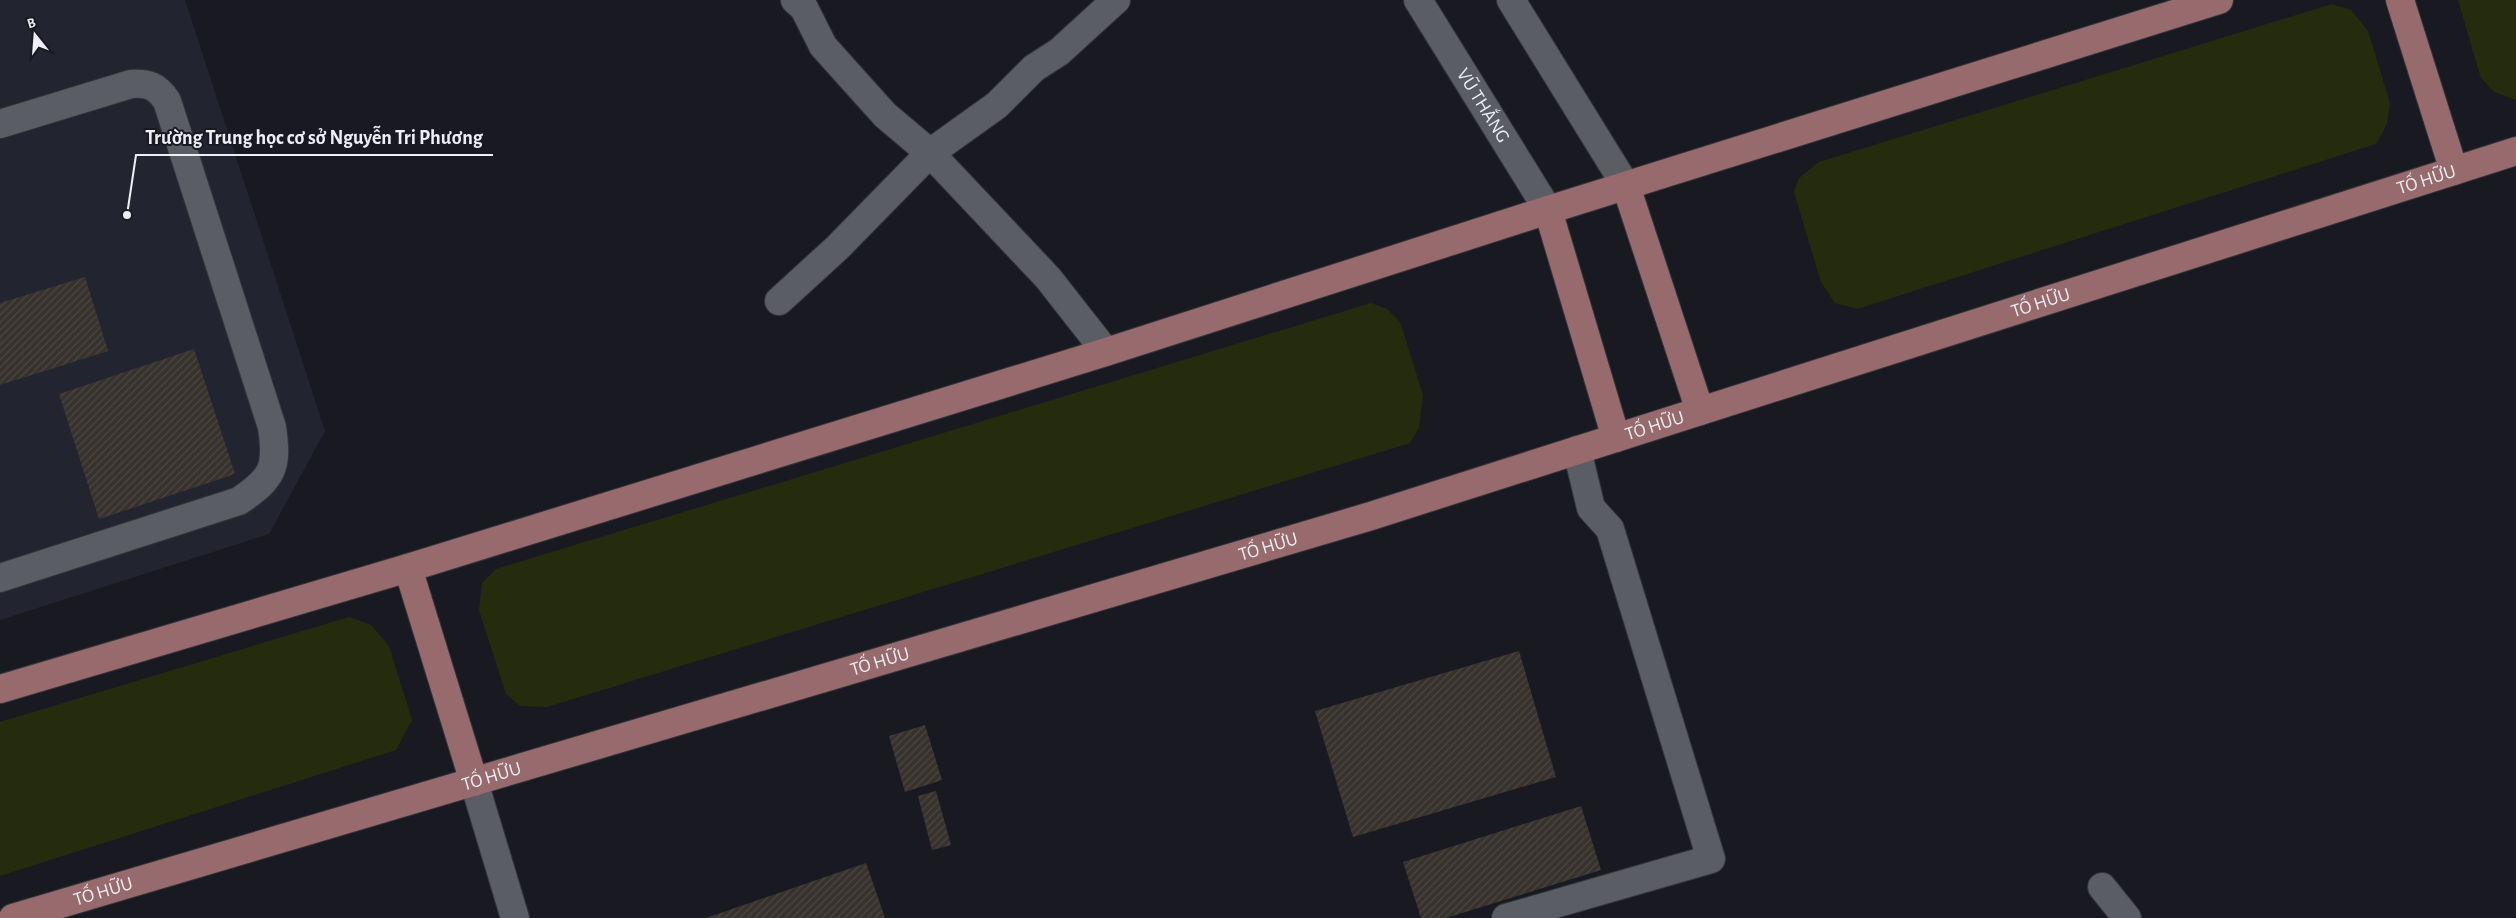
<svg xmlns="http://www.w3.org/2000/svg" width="2516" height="918" font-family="'Alegreya Sans',sans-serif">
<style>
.built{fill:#222530}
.grass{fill:#252c0d}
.building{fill:url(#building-hatch)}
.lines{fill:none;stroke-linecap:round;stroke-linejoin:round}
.minor-casing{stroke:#343539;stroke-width:30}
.major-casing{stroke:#343539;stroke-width:30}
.minor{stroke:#5a5d64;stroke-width:28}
.major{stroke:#976a6d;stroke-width:28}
.labels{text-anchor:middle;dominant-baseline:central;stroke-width:4;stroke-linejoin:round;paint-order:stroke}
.street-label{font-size:19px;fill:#eeeff4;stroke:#191a21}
.leader{fill:none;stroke:#eeeff4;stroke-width:2}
.callout-dot{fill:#eeeff4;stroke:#191a21;stroke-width:2}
.callout-label{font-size:20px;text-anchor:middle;font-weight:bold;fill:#eeeff4;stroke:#191a21;stroke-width:4;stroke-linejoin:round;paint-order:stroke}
</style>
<defs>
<pattern id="building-hatch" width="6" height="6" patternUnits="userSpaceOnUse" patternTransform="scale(1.25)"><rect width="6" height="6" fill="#38322d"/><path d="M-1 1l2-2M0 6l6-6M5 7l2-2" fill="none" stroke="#4b4642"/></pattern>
</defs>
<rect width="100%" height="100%" fill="#191a21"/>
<polygon class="built" points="0,0 185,0 325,431 269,534 0,620"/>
<g class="grass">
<polygon points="2458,0 2516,0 2516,100 2494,92 2481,78"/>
<polygon points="2332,4 2351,10 2368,31 2390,103 2387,124 2376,144 1857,309 1835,303 1821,282 1794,192 1799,178 1819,162"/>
<polygon points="1371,303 1387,309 1400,322 1423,395 1419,428 1410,443 547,707 520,706 506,694 479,610 482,583 496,569"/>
<polygon points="349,617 371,625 389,646 412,720 396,750 0,876 0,722"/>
</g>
<g class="building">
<polygon points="85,277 108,351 0,385 0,303"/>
<polygon points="194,349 235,474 99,519 59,394"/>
<polygon points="1519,651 1556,777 1353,837 1315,711"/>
<polygon points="925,725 942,780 905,792 889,736"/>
<polygon points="936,791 951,845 932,850 918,796"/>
<polygon points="1581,806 1601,870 1446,918 1421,918 1403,862"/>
<polygon points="866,863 885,918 706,918"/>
</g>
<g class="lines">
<defs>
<g id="minor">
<polyline points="795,0 804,8 823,46 885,115 930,153 1048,278 1106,352"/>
<path id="s1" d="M1418,0L1548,210"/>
<polyline points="1511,0 1626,186"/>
<path d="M0,124L131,84C149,83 157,86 167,101L272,427C278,468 273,478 239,501L0,578"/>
<polyline points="779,301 837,248 930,153 997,105 1034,68 1059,52 1116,0"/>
<polyline points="474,782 515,918"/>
<polyline points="2102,887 2127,918"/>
<polyline points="1506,918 1711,859 1610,529 1591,508 1577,450"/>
</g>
<g id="major">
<polyline points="2400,0 2454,171"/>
<polyline points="1626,186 1700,411"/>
<polyline points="1548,210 1616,438"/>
<polyline points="408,568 474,782"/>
<polyline points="0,689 408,568 1106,352 1548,210 2219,0"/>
<path id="s2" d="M13,918L1371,516L2516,151"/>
</g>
</defs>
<use href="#minor" class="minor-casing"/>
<use href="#major" class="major-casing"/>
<use href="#minor" class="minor"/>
<use href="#major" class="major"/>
</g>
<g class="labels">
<g class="street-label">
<text stroke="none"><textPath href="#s1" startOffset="124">VŨ THẮNG</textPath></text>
<text stroke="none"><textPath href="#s2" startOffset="2524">TỐ HỮU</textPath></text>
<text stroke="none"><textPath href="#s2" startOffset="2119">TỐ HỮU</textPath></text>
<text stroke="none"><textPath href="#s2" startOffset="1714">TỐ HỮU</textPath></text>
<text stroke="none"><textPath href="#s2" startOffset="1309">TỐ HỮU</textPath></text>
<text stroke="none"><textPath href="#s2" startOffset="904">TỐ HỮU</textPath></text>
<text stroke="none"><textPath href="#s2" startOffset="499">TỐ HỮU</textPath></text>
<text stroke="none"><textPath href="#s2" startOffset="94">TỐ HỮU</textPath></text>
</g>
</g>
<path class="leader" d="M127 215L136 155H493"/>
<circle class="callout-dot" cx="127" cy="215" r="5"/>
<g class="callout-label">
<text x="314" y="144">Trường Trung học cơ sở Nguyễn Tri Phương</text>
</g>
<g transform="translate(35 35) rotate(343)" stroke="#191a21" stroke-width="4" paint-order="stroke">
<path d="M0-4L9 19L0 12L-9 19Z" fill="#eeeff4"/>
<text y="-8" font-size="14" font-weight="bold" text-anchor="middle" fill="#eeeff4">B</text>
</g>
</svg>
